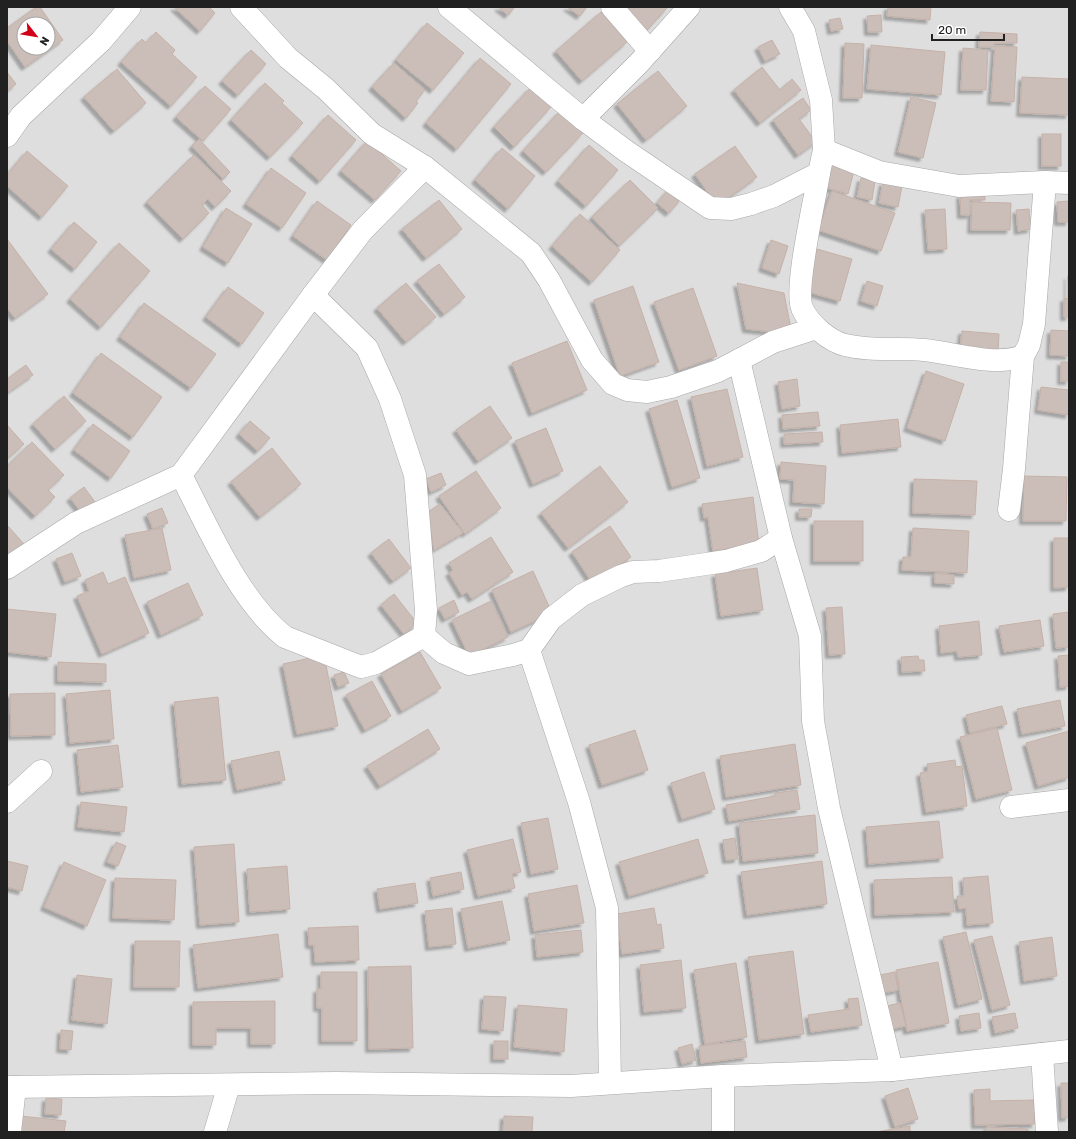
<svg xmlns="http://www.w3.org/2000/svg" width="1076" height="1139" font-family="Rubik,sans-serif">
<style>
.residential{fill:#dfdede;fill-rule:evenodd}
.building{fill:#cbbeb9;stroke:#c5b1a7;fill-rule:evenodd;filter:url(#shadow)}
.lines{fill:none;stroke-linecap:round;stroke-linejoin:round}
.minor-casing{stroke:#a8a8a8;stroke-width:23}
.minor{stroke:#fff;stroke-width:22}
</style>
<defs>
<filter id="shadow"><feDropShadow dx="-3.5" dy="3.5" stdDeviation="1" flood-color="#0004"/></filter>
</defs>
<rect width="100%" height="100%" fill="#f2ede7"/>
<path class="residential" d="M7,7H1069V1132H7ZM24,24H48V48H24Z"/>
<g class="building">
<path d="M36,7H40L63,40L25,67L7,41V28ZM24,24H48V48H24Z"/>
<polygon points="174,7 209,7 215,13 200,31"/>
<polygon points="498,7 515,7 508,15"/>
<polygon points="567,7 587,7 580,16"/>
<polygon points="622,7 668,7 647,30"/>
<polygon points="888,7 931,7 930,20 887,16"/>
<polygon points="601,12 627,42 582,81 556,51"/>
<polygon points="881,15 882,32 868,32 867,16"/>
<polygon points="840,18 843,29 831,31 829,20"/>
<polygon points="427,23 464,53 433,90 396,60"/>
<polygon points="156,32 175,50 172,54 197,77 171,106 121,62 142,39 146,43"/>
<polygon points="980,32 1017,34 1017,43 994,43 994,47 979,47"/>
<polygon points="772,40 780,54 765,61 758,47"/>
<polygon points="845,43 864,44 862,98 843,98"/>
<polygon points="871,45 945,52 941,95 867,89"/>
<polygon points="995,46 1017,47 1014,102 991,101"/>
<polygon points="963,48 988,50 986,90 961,90"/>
<polygon points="251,50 266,64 238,95 222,81"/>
<polygon points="480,58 511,84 457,149 426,123"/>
<polygon points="394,63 425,90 416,101 418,103 406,118 372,87"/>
<polygon points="762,67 780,90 792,79 801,90 760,123 734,90"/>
<polygon points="117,69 146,103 114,131 84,97"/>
<polygon points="658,71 687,106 646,140 617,104"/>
<polygon points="7,72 16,84 7,91"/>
<polygon points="1022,77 1069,79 1069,115 1020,113"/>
<polygon points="265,83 284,101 282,103 303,123 270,157 231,120"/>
<polygon points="205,86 231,109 203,141 176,117"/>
<polygon points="530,88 551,107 514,147 494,127"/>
<polygon points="911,97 936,103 923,158 898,152"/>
<polygon points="803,98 811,110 799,119 816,142 798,155 773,120"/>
<polygon points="560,111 583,133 546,172 523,151"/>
<polygon points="328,115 356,140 320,181 292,156"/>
<rect x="1042" y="134" width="19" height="32"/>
<polygon points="199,139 230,172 223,179 192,146"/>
<polygon points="367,141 401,171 375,200 341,171"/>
<polygon points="589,145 618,170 586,206 558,181"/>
<polygon points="735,146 757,177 717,206 695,174"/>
<polygon points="502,148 535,176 508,209 475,180"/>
<polygon points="27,151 68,186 42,217 7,186 7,175"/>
<polygon points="194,155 231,191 215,207 208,199 202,205 209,213 183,239 147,202"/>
<polygon points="830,164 854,171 848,194 824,187"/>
<polygon points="271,168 306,193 282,228 246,204"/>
<polygon points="861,178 875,181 872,200 857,197"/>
<polygon points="630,180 658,208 619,246 592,217"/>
<polygon points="883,182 902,186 898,207 879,203"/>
<polygon points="669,189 681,199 669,213 657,203"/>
<polygon points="832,191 895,213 881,251 818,230"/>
<polygon points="985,194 985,200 970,200 970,215 961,215 960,195"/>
<polygon points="439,200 462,229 426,258 402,229"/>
<polygon points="317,201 351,225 327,260 293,236"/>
<polygon points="1069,201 1069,222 1058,222 1057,202"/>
<polygon points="972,202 1011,203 1010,230 971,230"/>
<polygon points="226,208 252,224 228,263 203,247"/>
<polygon points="945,209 947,249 928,250 925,210"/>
<polygon points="1029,209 1031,229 1018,231 1016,210"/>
<polygon points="580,214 620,250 592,282 552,246"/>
<polygon points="74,222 97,242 75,269 51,249"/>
<polygon points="7,239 48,294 15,318 7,308"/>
<polygon points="771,240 788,246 779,274 762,268"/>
<polygon points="119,243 150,271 101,327 70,299"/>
<polygon points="817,249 852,259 840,301 805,291"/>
<polygon points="439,264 465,297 444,314 417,281"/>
<polygon points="1068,276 1069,317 1064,317 1064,298 1068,299"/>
<polygon points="867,281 883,286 877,306 861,301"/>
<polygon points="406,283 436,317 406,342 377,308"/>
<polygon points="737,283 784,293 792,334 746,329"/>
<polygon points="633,286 659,362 620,376 594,300"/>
<polygon points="228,287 264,313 242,344 206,317"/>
<polygon points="693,288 717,356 679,370 654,302"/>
<polygon points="144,303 216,354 191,388 120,337"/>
<polygon points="1051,330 1069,331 1069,356 1050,355"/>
<polygon points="962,331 999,334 998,353 960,349"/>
<polygon points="567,341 587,390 532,413 512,363"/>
<polygon points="101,353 162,397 133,437 73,393"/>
<rect x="1061" y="362" width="8" height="19"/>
<polygon points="26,365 33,375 7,393 7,379"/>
<polygon points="926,371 964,384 945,441 907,428"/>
<polygon points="797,379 800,406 782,409 778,382"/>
<polygon points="1041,387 1069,390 1069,415 1038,410"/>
<polygon points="727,389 743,457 707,466 691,397"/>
<polygon points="64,396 86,421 55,449 33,424"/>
<polygon points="677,400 700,478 672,487 649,409"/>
<polygon points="490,406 512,438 478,461 456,430"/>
<polygon points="818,412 820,426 783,429 782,415"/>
<polygon points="898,419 901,447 842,453 840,425"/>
<polygon points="250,421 270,438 258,451 239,434"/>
<polygon points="93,424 130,451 111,478 74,450"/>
<polygon points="7,425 24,444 7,459"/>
<polygon points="546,428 563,471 533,484 515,441"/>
<polygon points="822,432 823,442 784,444 784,434"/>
<polygon points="32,442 64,475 48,490 55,497 35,516 7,487 7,466"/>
<polygon points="272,448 301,484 260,517 231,482"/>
<polygon points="781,462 826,466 824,504 793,502 794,480 780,479"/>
<polygon points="600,466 628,502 568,548 541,513"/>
<polygon points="476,471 501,508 465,534 439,496"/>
<polygon points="441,473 446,485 431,492 426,479"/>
<polygon points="1024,476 1067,477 1066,521 1023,521"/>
<polygon points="914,479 977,481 975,515 913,513"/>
<polygon points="84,487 95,502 82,513 70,498"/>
<polygon points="753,497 759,544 713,551 708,517 704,518 702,504"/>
<polygon points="440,504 463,533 434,550 428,512"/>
<polygon points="162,508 168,523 153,529 147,514"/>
<polygon points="799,509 812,509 811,517 799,517"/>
<rect x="814" y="521" width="49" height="40"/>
<polygon points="7,525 24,544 7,559"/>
<polygon points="610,526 631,557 593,584 572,552"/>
<polygon points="162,528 171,570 134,578 125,535"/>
<polygon points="913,528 969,531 967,573 902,570 903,557 911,557"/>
<polygon points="491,537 513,572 472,599 467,592 462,595 449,573 453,570 449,563"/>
<polygon points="1054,538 1069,538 1069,587 1054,588"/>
<polygon points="389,539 411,568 393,581 371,553"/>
<polygon points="72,553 81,576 65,582 56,559"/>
<polygon points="757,568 763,610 721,616 715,574"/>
<polygon points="533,571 552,613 511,632 492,590"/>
<polygon points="103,572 108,584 125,577 149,633 102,654 77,596 89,591 85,580"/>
<polygon points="935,573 954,575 954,584 935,583"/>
<polygon points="188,583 203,615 161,635 147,602"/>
<polygon points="394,594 417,623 404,634 381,605"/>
<polygon points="454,600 459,612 445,619 439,608"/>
<polygon points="491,601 508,637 469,656 452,620"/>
<polygon points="842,607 845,654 829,655 826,608"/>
<polygon points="7,609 56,614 51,657 7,652"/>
<polygon points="1069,612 1069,647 1056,648 1053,614"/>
<polygon points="1040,620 1044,646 1004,652 999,626"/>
<polygon points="979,621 982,655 958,657 957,651 941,653 939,626"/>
<polygon points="420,652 441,688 402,711 381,674"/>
<polygon points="324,655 338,726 297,734 283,664"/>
<polygon points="1069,655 1069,686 1060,687 1058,656"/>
<polygon points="918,656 919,660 924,660 925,671 902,672 901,657"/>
<polygon points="58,662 106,664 106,682 58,681"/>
<polygon points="344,672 349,683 338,687 334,675"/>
<polygon points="372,681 391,716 365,730 346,695"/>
<polygon points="110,690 114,739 70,743 66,694"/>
<polygon points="55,693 55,735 11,736 10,694"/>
<polygon points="218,697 226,780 182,784 174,702"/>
<polygon points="1060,700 1065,726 1022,734 1017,709"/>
<polygon points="1002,706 1007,724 970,733 966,715"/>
<polygon points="997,728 1012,790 976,799 960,737"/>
<polygon points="428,729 440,749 380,786 367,766"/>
<polygon points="635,730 648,770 602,785 589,745"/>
<polygon points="1069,731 1069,777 1038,786 1026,743"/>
<polygon points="795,744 801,785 726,797 720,756"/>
<polygon points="118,745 123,787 81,792 77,750"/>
<polygon points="279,751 285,780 237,790 231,761"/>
<polygon points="955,760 956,767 962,766 967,806 926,812 920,773 928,771 927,764"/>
<polygon points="704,772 715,809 682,819 671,783"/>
<polygon points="797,790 800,809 729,821 726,805 775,796 775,793"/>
<polygon points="81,802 127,807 124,832 78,827"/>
<polygon points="815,815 818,853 743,861 739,823"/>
<polygon points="548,818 558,869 531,874 521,823"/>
<polygon points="939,821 943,858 869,864 866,827"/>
<polygon points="735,838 738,859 726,860 723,840"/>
<polygon points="513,839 521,872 512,874 515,888 478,896 467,850"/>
<polygon points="698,839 708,873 629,896 619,862"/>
<polygon points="116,842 126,846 118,866 107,862"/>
<polygon points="234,844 239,922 200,925 194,847"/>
<polygon points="7,861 28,866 22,891 7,887"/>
<polygon points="822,861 827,904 747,915 741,872"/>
<polygon points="64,862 106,880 87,926 44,907"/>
<polygon points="287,866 290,909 250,912 247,869"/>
<polygon points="461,872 464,889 433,896 430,878"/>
<polygon points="988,876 993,923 967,925 966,908 959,909 957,896 964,896 963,878"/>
<polygon points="952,877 954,912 875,915 874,880"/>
<polygon points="115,878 176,880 174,920 113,918"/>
<polygon points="415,883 418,903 380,909 377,889"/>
<polygon points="577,885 584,923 534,931 528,894"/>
<polygon points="502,901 510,940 468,948 461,909"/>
<polygon points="452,908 456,944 429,947 425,911"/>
<polygon points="654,908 657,925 661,924 664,948 622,954 617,914"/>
<polygon points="358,926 359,960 315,962 314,945 309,945 308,928"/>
<polygon points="581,930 583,952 537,957 535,935"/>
<polygon points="966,932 982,999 958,1005 943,937"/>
<polygon points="278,934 283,977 198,988 193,945"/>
<polygon points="992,936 1010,1005 992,1010 974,940"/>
<polygon points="1052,937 1057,976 1024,981 1019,942"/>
<polygon points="135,941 180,941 179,987 134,987"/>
<polygon points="793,951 804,1034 759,1040 748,957"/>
<polygon points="681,960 686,1008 644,1012 640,965"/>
<polygon points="938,962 949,1023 907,1031 896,970"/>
<polygon points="736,963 747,1037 705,1044 694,970"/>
<polygon points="411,966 413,1048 369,1049 368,967"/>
<polygon points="321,972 357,972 357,1041 322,1041 322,1008 317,1008 317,989 321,989"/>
<polygon points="895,972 898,990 883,993 880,975"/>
<polygon points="77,975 112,979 107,1024 72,1020"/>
<polygon points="484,996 506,997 503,1031 482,1029"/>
<polygon points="858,998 862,1025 811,1032 808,1015 849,1009 848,999"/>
<polygon points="275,1001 275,1044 251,1044 251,1028 216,1028 216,1045 193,1045 193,1002"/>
<polygon points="900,1003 906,1026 891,1029 886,1006"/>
<polygon points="518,1005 567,1009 564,1052 514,1047"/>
<polygon points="979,1013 981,1028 961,1031 959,1016"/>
<polygon points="1015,1013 1018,1028 995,1033 992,1017"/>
<polygon points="61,1030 73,1031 71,1050 60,1049"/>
<rect x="494" y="1041" width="14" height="18"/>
<polygon points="745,1041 747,1057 701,1063 699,1046"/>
<polygon points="692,1044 696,1060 682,1064 678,1048"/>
<polygon points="1061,1083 1069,1083 1069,1117 1062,1118"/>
<polygon points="908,1088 918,1119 895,1127 885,1096"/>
<polygon points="990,1089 990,1101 1034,1100 1035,1124 975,1125 974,1090"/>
<polygon points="46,1098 62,1099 61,1115 45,1114"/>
<polygon points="21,1116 66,1121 64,1132 19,1132"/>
<polygon points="504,1116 533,1117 532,1132 503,1132"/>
<polygon points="910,1126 910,1132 876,1132"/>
<polygon points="987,1127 1028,1129 1028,1132 987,1132"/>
</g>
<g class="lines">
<defs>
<g id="minor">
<polyline points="241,7 288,58 326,89 372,134 425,167 531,253 549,280 592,360 613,384 627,390 647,392 671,387 718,371 739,360 781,538 810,636 813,721 829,808 892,1070"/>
<polyline points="449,7 583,119 626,151 710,208 731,209 751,204 774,196 819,173 824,150"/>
<polyline points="612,7 650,51"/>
<polyline points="790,7 804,31 821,100 824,150 879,172 959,186 1045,182 1069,183"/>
<polyline points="583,119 639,63 689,7"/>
<polyline points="7,136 21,116 101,41 130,7"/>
<path d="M819,173C815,200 794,288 802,308C809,324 829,341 845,345C873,352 897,347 924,350C954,353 995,367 1023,356L1029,345L1034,324L1045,182"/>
<polyline points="313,295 367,348 390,399 415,475 426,610 424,636"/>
<polyline points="739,360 773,342 816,328"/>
<path d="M181,475C208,527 239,601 285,637L361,667L376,663L424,636"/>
<polyline points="1009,510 1014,469 1023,356"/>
<polyline points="7,568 76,523 181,475 313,295 363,230 425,167"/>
<polyline points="424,636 444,653 469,664 513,655 529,650 551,619 582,595 621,576 633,572 659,571 726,561 761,551 781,538"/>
<polyline points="529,650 579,802 607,908 610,1083"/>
<polyline points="7,802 41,771"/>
<polyline points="1011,807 1069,800"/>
<polyline points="1042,1054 1047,1132"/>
<polyline points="7,1087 336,1083 571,1086 723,1076 892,1070 1069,1051"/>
<polyline points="10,1132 15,1087"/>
<polyline points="215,1132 229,1085"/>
<polyline points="723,1132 723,1076"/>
</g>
</defs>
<use href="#minor" class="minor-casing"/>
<use href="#minor" class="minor"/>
</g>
<rect width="1076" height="1139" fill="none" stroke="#212121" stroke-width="16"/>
<g transform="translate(36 36) rotate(121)"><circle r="19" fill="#ffffff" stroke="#a6a6a6"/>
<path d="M0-3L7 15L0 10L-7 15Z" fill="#d20017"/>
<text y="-6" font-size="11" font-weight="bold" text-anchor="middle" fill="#212121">N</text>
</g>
<path d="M932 34v6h72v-6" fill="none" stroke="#212121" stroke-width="2"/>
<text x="938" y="34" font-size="12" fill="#212121" stroke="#ffffff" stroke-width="3" paint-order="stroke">20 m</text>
</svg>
